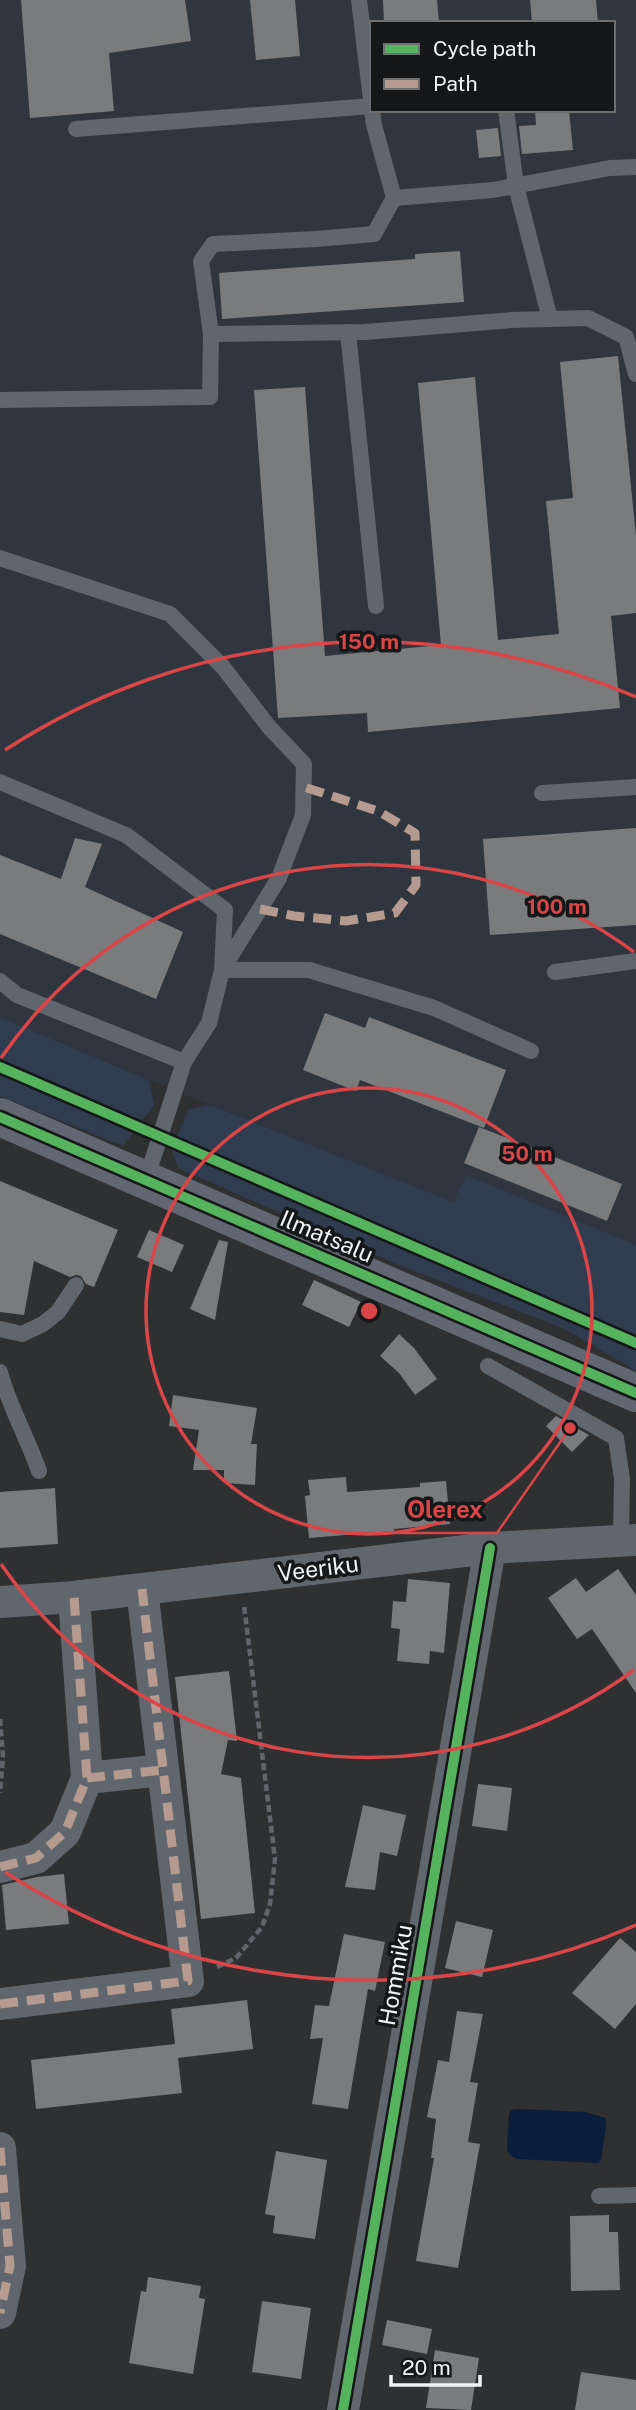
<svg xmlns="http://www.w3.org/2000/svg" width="636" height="2410" font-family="'Public Sans',sans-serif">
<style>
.built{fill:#30363f;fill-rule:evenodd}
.green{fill:#303d50}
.water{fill:#091e3a}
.building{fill:#797b7d}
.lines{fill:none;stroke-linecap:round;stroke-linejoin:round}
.path{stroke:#61666c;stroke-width:4.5;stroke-dasharray:7 3.5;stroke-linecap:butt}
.lane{stroke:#5f666e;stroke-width:16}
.street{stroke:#5f666e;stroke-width:32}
.secondary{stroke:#616772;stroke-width:38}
.quiet{stroke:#b69a8f;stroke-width:9;stroke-dasharray:18 9;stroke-linecap:butt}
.cycleway-casing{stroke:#151719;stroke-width:15}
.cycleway{stroke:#56b35d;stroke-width:10}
.ring{fill:none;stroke:#da4647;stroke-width:3.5}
.labels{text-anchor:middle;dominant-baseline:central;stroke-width:7;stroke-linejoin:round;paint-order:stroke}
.street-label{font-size:23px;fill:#f0f3f6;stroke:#151719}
.centre{fill:#da4647;stroke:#151719;stroke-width:3.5}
.ring-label{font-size:21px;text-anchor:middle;font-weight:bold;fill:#da4647;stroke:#151719;stroke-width:7;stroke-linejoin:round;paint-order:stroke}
.leader{fill:none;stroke:#da4647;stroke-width:2.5}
.callout-dot{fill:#da4647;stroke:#151719;stroke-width:2.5}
.callout-label{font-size:24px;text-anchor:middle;font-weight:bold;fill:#da4647;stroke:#151719;stroke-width:7;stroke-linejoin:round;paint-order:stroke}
</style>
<rect width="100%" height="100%" fill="#2e3032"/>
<path class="built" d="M0,0H636V1245L466,1175L453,1202L210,1105L0,1017ZM372,23H613V110H372Z"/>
<g class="green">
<polygon points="0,1017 149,1080 154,1105 123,1146 0,1096"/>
<polygon points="210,1105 453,1202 466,1175 636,1245 636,1371 565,1329 396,1264 178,1168 171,1149 189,1109"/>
</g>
<polygon class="water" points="518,2109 586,2112 605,2118 606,2126 601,2160 598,2163 517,2159 511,2156 507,2150 509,2115 511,2110"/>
<g class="building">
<polygon points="21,0 185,0 191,41 109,53 114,111 30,118"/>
<polygon points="250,0 295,0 300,56 256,60"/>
<polygon points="383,0 437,0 439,23 384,23"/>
<polygon points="530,0 596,0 598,23 532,23"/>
<polygon points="535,110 569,110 573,150 522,154 519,126 536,125"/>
<polygon points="498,128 501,156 479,158 476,130"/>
<polygon points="460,251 464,302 222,319 219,273 415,259 415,254"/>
<polygon points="618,356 636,536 636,613 611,616 620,708 368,732 367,713 278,718 254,390 305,387 325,656 441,645 418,383 475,377 498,640 559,634 546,501 573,498 560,362"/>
<polygon points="636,828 636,925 490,935 483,839"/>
<polygon points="75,838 102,844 85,887 183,932 156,999 0,934 0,855 61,879"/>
<polygon points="325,1013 365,1028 369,1017 506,1070 484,1128 360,1080 356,1091 303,1070"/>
<polygon points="479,1127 622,1184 607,1221 464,1163"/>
<polygon points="0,1181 118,1230 94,1287 86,1284 81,1276 76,1275 70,1277 34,1261 24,1315 0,1312"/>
<polygon points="149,1230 184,1245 172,1272 137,1257"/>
<polygon points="219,1240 228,1242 215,1320 190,1309"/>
<polygon points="314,1280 361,1302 349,1327 302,1305"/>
<polygon points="399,1334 414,1348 437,1379 415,1395 399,1373 380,1356"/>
<polygon points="173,1395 257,1408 251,1444 257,1444 255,1485 224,1483 224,1470 193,1470 199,1430 169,1426"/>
<polygon points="556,1416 589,1435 572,1452 546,1426"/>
<polygon points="346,1477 347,1492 420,1487 420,1483 446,1481 450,1524 394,1529 394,1531 309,1538 305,1496 310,1495 308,1480"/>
<polygon points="55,1488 58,1544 0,1548 0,1492"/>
<polygon points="618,1569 636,1595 636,1693 592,1629 577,1639 548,1598 576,1578 586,1592"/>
<polygon points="408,1579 450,1583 444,1653 430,1651 429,1664 397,1661 400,1629 391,1628 393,1601 406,1602"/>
<polygon points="229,1671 237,1741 228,1740 221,1774 241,1778 255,1913 201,1919 175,1677"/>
<polygon points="478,1784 512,1788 507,1831 472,1826"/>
<polygon points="363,1805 406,1815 397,1856 380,1852 375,1890 345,1887"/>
<polygon points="64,1874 69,1924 6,1930 2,1885 37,1877"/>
<polygon points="456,1921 493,1930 482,1977 445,1968"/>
<polygon points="344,1934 385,1942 375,1991 368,1989 348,2109 312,2104 323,2038 310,2039 315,2005 329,2006"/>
<polygon points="620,1938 636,1952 636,2004 615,2029 572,1993"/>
<polygon points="247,2000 253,2049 178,2058 182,2093 36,2109 31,2060 175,2044 171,2009"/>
<polygon points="457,2011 483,2014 470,2082 478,2083 468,2142 480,2144 458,2268 416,2261 434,2158 431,2158 436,2119 427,2117 438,2060 449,2062"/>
<polygon points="276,2151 327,2160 315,2239 273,2233 275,2216 265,2214"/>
<polygon points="609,2215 609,2232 618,2232 620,2290 571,2291 570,2216"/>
<polygon points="148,2277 201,2286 199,2298 205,2299 193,2374 129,2363 141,2291 146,2292"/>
<polygon points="262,2301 311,2308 301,2379 252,2372"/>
<polygon points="387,2320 432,2329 427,2354 382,2345"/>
<polygon points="435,2350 479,2358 471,2410 426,2408"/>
<polygon points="581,2372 636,2380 636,2410 575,2410"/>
</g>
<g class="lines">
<g class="path">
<polyline points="0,1719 3,1756 0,1793"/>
<polyline points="217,1967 236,1958 262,1927 270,1904 275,1859 244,1605"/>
</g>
<g class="lane">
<polyline points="359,0 372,108"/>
<polyline points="372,110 374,125 394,198 493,190 610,168 636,167"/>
<polyline points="506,110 516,186 550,319"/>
<polyline points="76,129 372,106"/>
<polyline points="394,198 374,234 316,239 213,244 201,261 211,334 365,332 512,320 588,318 626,337 636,374"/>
<polyline points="348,332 376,606"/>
<polyline points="0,400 210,397 211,334"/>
<polyline points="0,558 170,614 223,667 269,727 304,764 303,815 279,878 222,970"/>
<polyline points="0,782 126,835 225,910 222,970 209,1023 184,1062"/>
<polyline points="542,793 636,787"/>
<polyline points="222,970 309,970 434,1008 531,1051"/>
<polyline points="555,972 636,961"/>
<polyline points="0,981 17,995 184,1062 146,1180"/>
<polyline points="0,1329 22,1334 43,1324 58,1312 76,1285"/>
<polyline points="488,1366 616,1438 622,1479 621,1540"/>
<path d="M0,1372C9,1406 27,1437 39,1471"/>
<polyline points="599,2196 636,2195"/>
</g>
<g class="street">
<polyline points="0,1602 74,1597 490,1548 636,1540"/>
<polyline points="87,1778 163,1770"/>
<polyline points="0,1867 36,1858 65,1832 87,1778 74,1597"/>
<polyline points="0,2004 188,1981 142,1589"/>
<polyline points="0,2148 10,2266 0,2313"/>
<polyline points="343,2410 490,1548"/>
</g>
<polyline class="secondary" points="0,1117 636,1393"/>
<g class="quiet">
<polyline points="260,909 294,916 346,921 395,913 416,885 415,833 378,811 304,787"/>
<polyline points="87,1778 163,1770"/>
<polyline points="0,1867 36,1858 65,1832 87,1778 74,1597"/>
<polyline points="0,2004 188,1981 142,1589"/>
<polyline points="0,2148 10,2266 0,2313"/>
</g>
<defs>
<g id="cycleway">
<polyline points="0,1067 636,1343"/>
<polyline points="0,1117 636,1393"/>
<polyline points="343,2410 490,1548"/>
</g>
</defs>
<use href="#cycleway" class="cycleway-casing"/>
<use href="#cycleway" class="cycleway"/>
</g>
<g class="ring">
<circle cx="369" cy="1311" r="223"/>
<path d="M634 1670A446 446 0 0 1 1 1564M1 1058A446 446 0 0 1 634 952"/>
<path d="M636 1925A669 669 0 0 1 5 1872M5 750A669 669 0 0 1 636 697"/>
</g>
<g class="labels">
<g class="street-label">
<text transform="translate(327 1236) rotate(23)">Ilmatsalu</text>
<text transform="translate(318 1568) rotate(-7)">Veeriku</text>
<text transform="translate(395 1975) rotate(-80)">Hommiku</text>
</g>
</g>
<circle cx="369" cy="1311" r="10" class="centre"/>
<g class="ring-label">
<text x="369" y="649">150 m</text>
<text x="557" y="914">100 m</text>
<text x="527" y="1161">50 m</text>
</g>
<path class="leader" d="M570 1428L497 1533H393"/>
<circle class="callout-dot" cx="570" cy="1428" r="7"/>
<g class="callout-label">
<text x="445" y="1518">Olerex</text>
</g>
<rect x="370" y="21" width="245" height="91" fill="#151719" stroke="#6d6f71" stroke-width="2"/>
<rect x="384" y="44" width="35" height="10" fill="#56b35d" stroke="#6d6f71" stroke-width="2"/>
<text x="433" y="56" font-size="21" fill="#f0f3f6">Cycle path</text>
<rect x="384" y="79" width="35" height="10" fill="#b69a8f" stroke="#6d6f71" stroke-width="2"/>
<text x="433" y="91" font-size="21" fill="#f0f3f6">Path</text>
<path d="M391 2375v10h89v-10" fill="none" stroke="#f0f3f6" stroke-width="3.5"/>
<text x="402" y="2375" font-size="21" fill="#f0f3f6" stroke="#151719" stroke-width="5" paint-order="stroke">20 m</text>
</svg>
